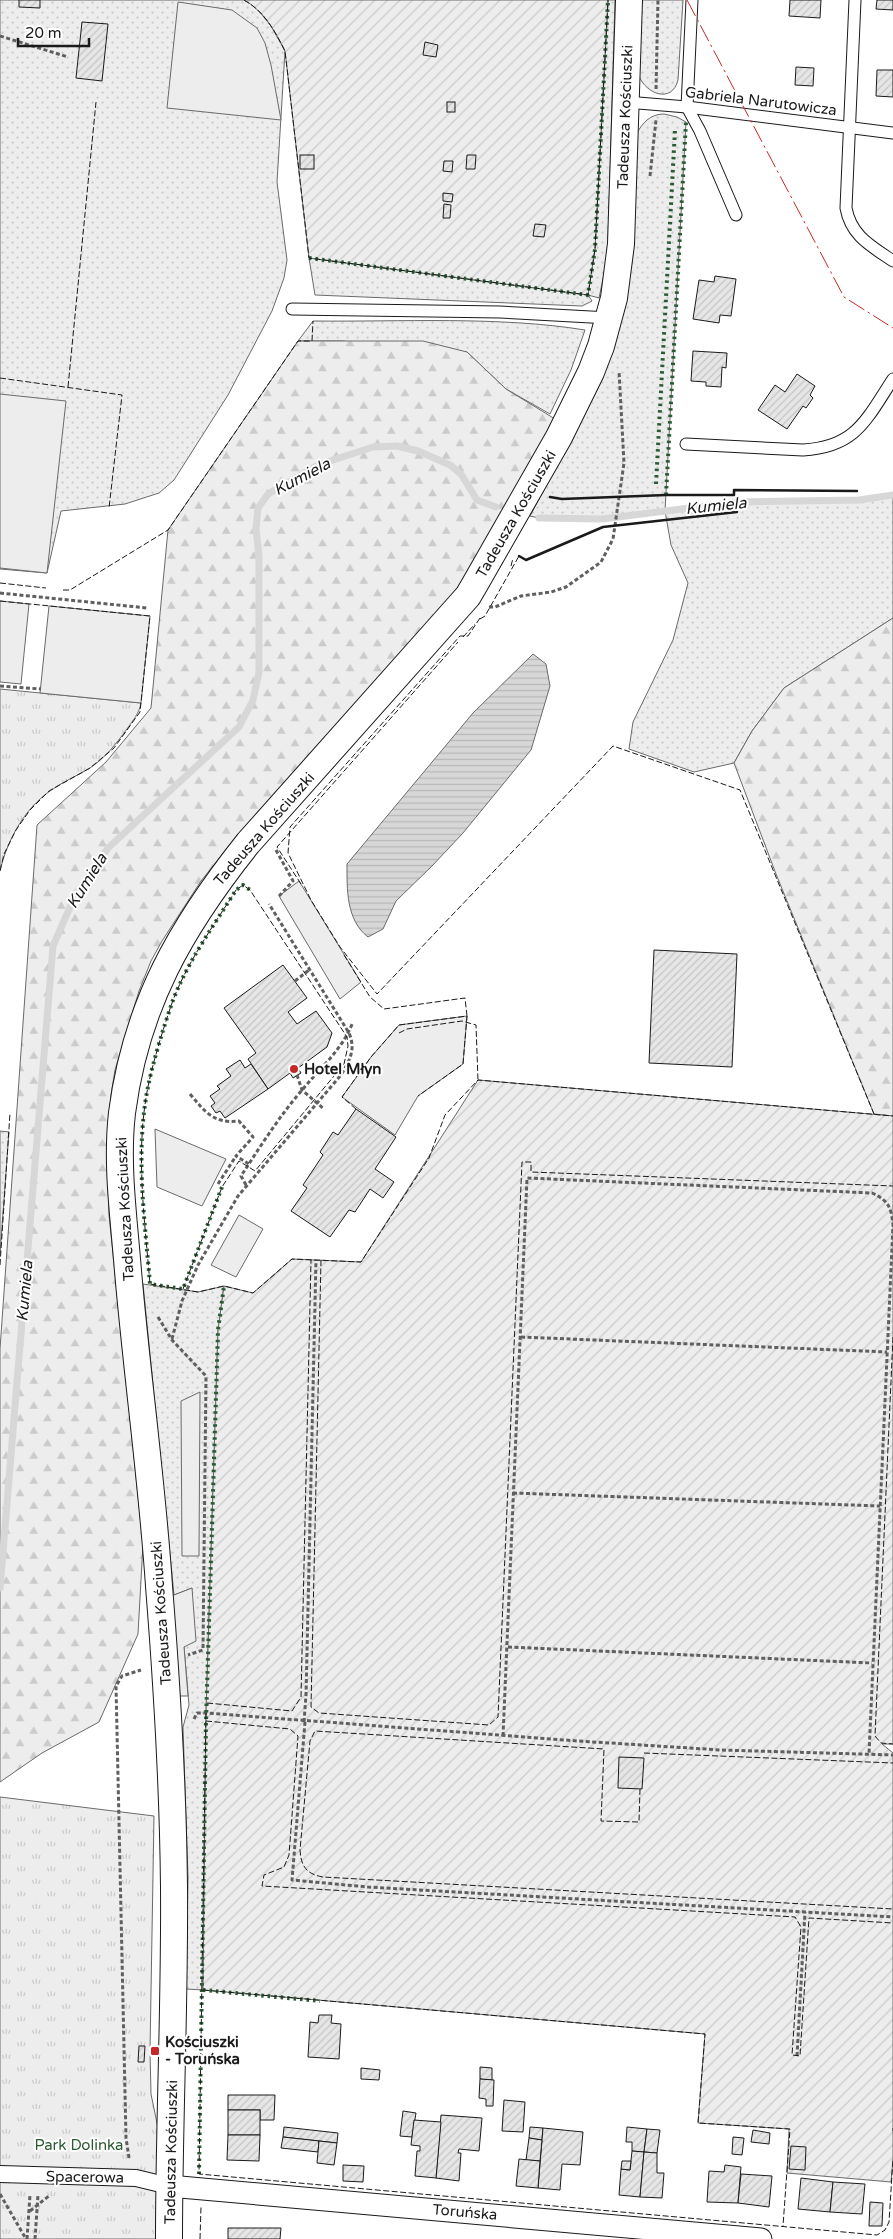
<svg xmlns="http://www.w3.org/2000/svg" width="893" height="2239" font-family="'Varela Round',sans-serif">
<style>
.grass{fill:url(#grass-dots);stroke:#6a6a6a}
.forest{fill:url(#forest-firs);stroke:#6a6a6a}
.park{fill:url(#park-tufts);stroke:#6a6a6a}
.garden{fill:url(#garden-furrows);stroke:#6a6a6a}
.built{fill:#ededed;stroke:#6a6a6a}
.water{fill:url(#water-rules);stroke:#6a6a6a}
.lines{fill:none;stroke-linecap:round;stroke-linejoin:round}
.stream{stroke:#d7d7d7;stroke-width:7}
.building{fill:url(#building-hatch);stroke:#1a1a1a}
.service-casing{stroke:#1a1a1a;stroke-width:13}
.pedestrian-casing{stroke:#1a1a1a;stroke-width:18}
.minor-casing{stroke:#1a1a1a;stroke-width:23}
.tertiary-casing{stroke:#1a1a1a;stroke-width:28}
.path{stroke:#5f5f5f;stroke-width:3;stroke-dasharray:4 2.5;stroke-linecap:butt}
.service{stroke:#fff;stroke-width:11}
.pedestrian{stroke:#fff;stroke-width:16}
.minor{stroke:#fff;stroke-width:21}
.tertiary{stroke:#fff;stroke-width:26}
.hedge{stroke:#2b5a34;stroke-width:4;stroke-dasharray:2.5 4;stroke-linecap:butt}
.fence{stroke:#1a1a1a;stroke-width:1;stroke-dasharray:6 2.5;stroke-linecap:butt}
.wall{stroke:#1a1a1a;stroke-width:2.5}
.power{stroke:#c62828;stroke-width:1;stroke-dasharray:18 4 2.5 4;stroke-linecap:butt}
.poi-dot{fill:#c62828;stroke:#fff;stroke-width:2}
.labels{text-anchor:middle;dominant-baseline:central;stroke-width:4;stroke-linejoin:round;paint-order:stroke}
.street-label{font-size:15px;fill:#1a1a1a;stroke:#fff}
.poi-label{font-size:15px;font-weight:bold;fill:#1a1a1a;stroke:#fff;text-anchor:start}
.park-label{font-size:15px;fill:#2b5a34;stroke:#fff}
.water-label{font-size:16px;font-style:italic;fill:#1a1a1a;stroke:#fff}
</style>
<defs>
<pattern id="grass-dots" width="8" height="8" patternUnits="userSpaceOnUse" patternTransform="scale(1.25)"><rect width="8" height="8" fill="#ededed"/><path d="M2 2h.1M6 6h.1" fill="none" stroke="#cbcbcb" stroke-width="1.8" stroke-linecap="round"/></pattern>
<pattern id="forest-firs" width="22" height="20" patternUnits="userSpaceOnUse" patternTransform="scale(1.25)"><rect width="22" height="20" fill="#ededed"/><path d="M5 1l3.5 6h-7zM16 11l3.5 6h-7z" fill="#cbcbcb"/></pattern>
<pattern id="park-tufts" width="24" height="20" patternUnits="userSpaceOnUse" patternTransform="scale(1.25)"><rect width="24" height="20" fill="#ededed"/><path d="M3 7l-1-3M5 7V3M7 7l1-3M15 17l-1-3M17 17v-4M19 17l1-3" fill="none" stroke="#cbcbcb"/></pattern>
<pattern id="garden-furrows" width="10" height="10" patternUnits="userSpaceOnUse" patternTransform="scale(1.25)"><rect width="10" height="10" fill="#ededed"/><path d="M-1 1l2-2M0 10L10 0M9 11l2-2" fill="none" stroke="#cbcbcb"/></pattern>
<pattern id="water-rules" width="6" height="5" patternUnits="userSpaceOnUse" patternTransform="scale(1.25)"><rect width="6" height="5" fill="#d7d7d7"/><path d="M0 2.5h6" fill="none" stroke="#b8b8b8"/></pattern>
<pattern id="building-hatch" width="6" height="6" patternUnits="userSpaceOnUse" patternTransform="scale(1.25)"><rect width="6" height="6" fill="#e6e6e6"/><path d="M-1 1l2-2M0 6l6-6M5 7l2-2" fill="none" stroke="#c5c5c5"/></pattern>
</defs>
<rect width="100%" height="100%" fill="#fff"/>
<g class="grass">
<polygon points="0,0 244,0 254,5 271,26 285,51 277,182 287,260 284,278 272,311 228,395 174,480 159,493 125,504 61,511 47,573 0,569"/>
<polygon points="608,0 615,0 608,240 606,265 599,298 588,295 592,301 582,306 315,295 309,258 587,295 595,249"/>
<path d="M640,0H683L678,80C672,104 646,94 639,76Z"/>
<path d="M664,114L677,117L686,122L665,511L737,502L859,500L893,495V618L784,688L752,731L734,763L694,772L629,749L633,722L673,640L688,583L671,545L665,511L602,519L539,518L530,516L598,388L605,369L636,135C642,123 650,114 664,114Z"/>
<path d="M313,321C400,322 499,316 585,330L571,370L550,414L506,389L467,352L342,341H298Z"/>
<polygon points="0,1131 9,1132 0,1254"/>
<polygon points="143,1284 198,1292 224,1286 218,1330 206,1713 203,1990 186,1989 188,1878 183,1727 189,1705 184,1647 192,1588 174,1595"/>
</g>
<g class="forest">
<polygon points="298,341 423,341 467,352 506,389 555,419 461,583 448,600 241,831 201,881 162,941 151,961 139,991 115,1070 111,1095 107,1148 109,1215 143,1544 138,1634 99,1722 42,1753 0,1782 0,1349 37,825 106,762 151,708 168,530"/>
<polygon points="893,618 893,1116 874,1114 776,874 734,763 752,731 784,688"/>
</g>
<g class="park">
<path d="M0,689L141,703C139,714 133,720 127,729C116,744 105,758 90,768C77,776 62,782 50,791C24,809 7,841 0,871Z"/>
<polygon points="0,1797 154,1816 150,2051 151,2094 159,2133 157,2239 0,2239"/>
</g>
<g class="garden">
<path d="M244,0H608L595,249L588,295L309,258L285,51C275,31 264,11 244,0Z"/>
<polygon points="478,1080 893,1116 893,1744 882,1744 893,1753 893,2159 891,2182 787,2173 789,2129 698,2123 705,2034 203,1990 206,1713 218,1330 224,1286 253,1293 292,1259 361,1262"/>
</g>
<g class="built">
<polygon points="178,2 232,10 257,28 265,43 271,65 281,120 167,108"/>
<polygon points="0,394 66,401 47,573 0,568"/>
<polygon points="0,601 29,604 21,684 0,682"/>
<polygon points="49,606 150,616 141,703 40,693"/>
<polygon points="299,881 361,982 340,999 279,896"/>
<polygon points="467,1016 463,1064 418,1096 395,1135 342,1097 371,1057 399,1025"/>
<polygon points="155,1129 226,1159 202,1206 157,1187"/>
<polygon points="239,1215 263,1229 236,1277 211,1265"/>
<polygon points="200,1392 199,1556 182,1556 181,1401"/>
<polygon points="192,1588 196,1641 184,1647 188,1696 167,1696 160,1596 174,1595"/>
</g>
<path class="water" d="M533,654L546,664L550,686L531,750L463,833L432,866L396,901L383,929L368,937C346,920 347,889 347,864L473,713Z"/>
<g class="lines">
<g class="stream">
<polyline points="539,518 602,519 737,502 859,500 893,495"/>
<polyline points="0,1588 53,946 74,898 108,848 239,727 253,700 259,672 259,556 256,529 258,508 268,494 318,465 373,447 397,446 418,451 450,465 461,474 477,500 496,507"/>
</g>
</g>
<g class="building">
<polygon points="19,0 40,0 40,8 19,7"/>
<polygon points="790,0 821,0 820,18 789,16"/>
<polygon points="877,0 893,0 893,10 876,9"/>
<polygon points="82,22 108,24 102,81 76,78"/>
<polygon points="425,42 438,45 436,57 423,55"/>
<polygon points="796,67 814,68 813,86 795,85"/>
<polygon points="877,70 893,70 893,97 876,96"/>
<rect x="447" y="102" width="8" height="10"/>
<rect x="300" y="155" width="14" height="14"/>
<polygon points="467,155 476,155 475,169 466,169"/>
<polygon points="444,161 453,161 452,172 443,171"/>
<polygon points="443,193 453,194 452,202 443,201"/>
<polygon points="444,204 451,205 450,218 443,218"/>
<polygon points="535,224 546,225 544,237 533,236"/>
<polygon points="715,276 736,279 731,316 720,315 719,323 693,319 699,280 714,282"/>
<polygon points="693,351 727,353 726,368 722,367 721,387 706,386 706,382 691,381"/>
<polygon points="797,374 815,386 810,395 813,398 806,408 803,406 787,429 758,410 775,385 785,392"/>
<polygon points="654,950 737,954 732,1067 649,1063"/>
<polygon points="283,965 307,998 288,1012 297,1024 316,1011 332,1033 327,1047 298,1068 301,1073 293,1078 290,1073 268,1089 248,1059 256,1053 224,1008"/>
<polygon points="240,1060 245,1068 251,1064 268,1089 225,1118 220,1111 216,1113 211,1106 215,1103 210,1096 220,1089 217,1086 231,1076 226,1069"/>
<polygon points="356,1109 396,1137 375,1169 394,1182 383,1198 370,1189 355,1212 349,1210 330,1237 291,1211 307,1188 303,1185 323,1155 320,1152 333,1132 338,1135"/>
<polygon points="619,1757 644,1758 642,1789 618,1788"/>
<polygon points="319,2015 332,2015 331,2023 341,2024 339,2059 308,2057 310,2022 318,2023"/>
<polygon points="139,2046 145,2046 144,2062 138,2062"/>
<polygon points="480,2067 492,2068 492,2080 480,2079"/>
<polygon points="361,2068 380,2070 379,2080 361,2079"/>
<polygon points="480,2079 494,2080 493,2106 486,2106 486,2099 479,2098"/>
<polygon points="228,2095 275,2095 274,2120 260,2120 260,2110 228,2110"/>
<polygon points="504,2100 525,2102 523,2132 502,2131"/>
<rect x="228" y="2110" width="32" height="25"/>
<polygon points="403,2111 416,2113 412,2137 400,2136"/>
<polygon points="441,2115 482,2118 479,2151 459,2149 458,2153 461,2153 459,2181 436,2178"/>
<polygon points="414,2120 441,2122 436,2178 415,2176 417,2151 420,2151 420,2146 411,2145"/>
<polygon points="284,2127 338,2133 337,2143 283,2137"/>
<polygon points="530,2127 543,2128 542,2140 529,2138"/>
<polygon points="627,2127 647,2129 644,2152 632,2151 632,2142 626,2142"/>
<polygon points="543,2128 583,2132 580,2165 562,2164 560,2190 538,2188"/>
<polygon points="647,2129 660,2130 657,2153 644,2152"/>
<polygon points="753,2130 770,2133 769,2144 751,2142"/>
<polygon points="228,2135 260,2135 259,2161 227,2160"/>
<polygon points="283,2137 319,2141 318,2152 281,2148"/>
<polygon points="733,2137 744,2138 742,2155 732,2154"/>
<polygon points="529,2138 542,2140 540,2161 526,2160"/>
<polygon points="319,2141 337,2143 334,2165 317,2163"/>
<polygon points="791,2146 806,2147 805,2170 789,2169"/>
<polygon points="632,2151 644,2152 640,2197 619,2195 621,2169 630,2170"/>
<polygon points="644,2152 657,2153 657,2173 664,2173 662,2198 640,2197"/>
<polygon points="519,2159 540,2161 538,2188 516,2186"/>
<polygon points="622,2161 631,2161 630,2170 621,2169"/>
<polygon points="343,2165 364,2166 363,2182 343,2181"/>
<polygon points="725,2165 741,2167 738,2203 707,2202 709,2171 724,2172"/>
<polygon points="741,2174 772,2176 769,2207 738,2203"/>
<polygon points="801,2178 833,2182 830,2212 798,2209"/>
<polygon points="833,2182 865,2184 862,2214 830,2212"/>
<polygon points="870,2202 883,2203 882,2226 869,2226"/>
<polygon points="228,2228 281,2228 280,2239 228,2239"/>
</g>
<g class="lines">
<defs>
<g id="service">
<polyline points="692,0 687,107 700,131 736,215"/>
<path d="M855,0L846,208C851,236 871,246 893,261"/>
<polyline points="626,102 687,107 893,133"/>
<polyline points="292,309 500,312 609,318"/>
<path d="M686,444L803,450C856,447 866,420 893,379"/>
</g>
<polyline id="pedestrian" points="0,2174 136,2178 169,2186"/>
<polyline id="minor" points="169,2186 761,2239"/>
<path id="tertiary" d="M169,2239C169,2122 175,2004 174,1887C173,1786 167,1686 159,1586C152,1480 137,1376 128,1271C124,1219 116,1165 122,1113C136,1005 181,927 248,843L468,596L475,584L559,437L591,372L601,346L614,298L621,244L629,0"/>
</defs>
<use href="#service" class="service-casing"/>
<use href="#pedestrian" class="pedestrian-casing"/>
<use href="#minor" class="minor-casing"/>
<use href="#tertiary" class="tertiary-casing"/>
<g class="path">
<polyline points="0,36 68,57"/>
<polyline points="656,89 658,0"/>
<polyline points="650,176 656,120"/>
<polyline points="0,593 147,608"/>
<polyline points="489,607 495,607 521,596 551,592 566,587 601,562 613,539 624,463 619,371"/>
<polyline points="0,686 41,689"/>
<polyline points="276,850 293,881 279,896"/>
<polyline points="295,981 309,970"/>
<polyline points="297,1075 302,1090 324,1109"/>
<path d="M190,1094C205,1112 214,1124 239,1121L253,1137L236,1156L249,1164"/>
<polyline points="218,1184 236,1156"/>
<path d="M246,1185L241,1176C260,1147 280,1115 303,1089C322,1066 342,1050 353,1022"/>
<polyline points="158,1317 172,1340 206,1376 203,1650 188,1655"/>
<polyline points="521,1337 887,1352"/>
<path d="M172,1339L182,1301L198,1265L238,1196L341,1075C350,1060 356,1049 349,1033L269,904"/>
<polyline points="513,1493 880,1506"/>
<polyline points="508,1647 872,1663"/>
<polyline points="194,1719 197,1713 206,1713 578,1741 721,1750 893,1755"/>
<polyline points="304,1722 306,1695 316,1260"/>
<polyline points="305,1722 292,1880 368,1887 893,1917"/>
<path d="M503,1736L527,1178L872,1193C889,1201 891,1207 893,1225L869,1754"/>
<polyline points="797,2056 805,1912"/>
<polyline points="129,2158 126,2138 116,1686 122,1676 141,1670"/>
<polyline points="0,2194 26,2239"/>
<polyline points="30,2211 50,2195"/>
<polyline points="27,2239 30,2195"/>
<polyline points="35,2239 38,2195"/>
</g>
<use href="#service" class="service"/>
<use href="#pedestrian" class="pedestrian"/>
<use href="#minor" class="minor"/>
<use href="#tertiary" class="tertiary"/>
<g class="hedge">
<polyline points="309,258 588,295 595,249 608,0"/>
<polyline points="656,484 675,130"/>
<polyline points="666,495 686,122"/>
<path d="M222,1187L183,1289L150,1284C145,1223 136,1159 146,1098C150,1071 163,1029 172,1003C186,964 214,925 236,890L243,885L250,890"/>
<polyline points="203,1990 320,2001"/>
<polyline points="199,2174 206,1721 218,1330 224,1286"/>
</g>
<g class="fence">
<path d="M244,0C264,11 275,31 285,51L309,258L588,295L595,249L608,0"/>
<polyline points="0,378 122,395 109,508"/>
<polyline points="68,387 96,102"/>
<polyline points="511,566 513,558"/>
<polyline points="0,583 46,588"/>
<polyline points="63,590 70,590 168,530 298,341 312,341 313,321"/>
<polyline points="0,601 150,616 140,712 114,748 90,768 49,791 30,810 16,830 4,854 0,871"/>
<polyline points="480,618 468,636 460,636 290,827 288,853 311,900 340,947 377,994 613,746 740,790 874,1114"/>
<polyline points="480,619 485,616 519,556"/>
<polyline points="463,637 475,624"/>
<polyline points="301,884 277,847 458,642"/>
<polyline points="344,955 370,997 384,1009 465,998 467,1016"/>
<polyline points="399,1033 407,1029 462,1021 476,1025 478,1080"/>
<polyline points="356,1109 342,1097 371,1057 399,1025 467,1016 463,1064 418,1096"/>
<polyline points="321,1260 311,1707 319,1713 489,1725 498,1717 522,1162 531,1162 531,1172 893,1186"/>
<polyline points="0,1265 10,1113"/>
<path d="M183,1289L222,1187L239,1161L255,1171L344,1064L348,1046L347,1037L250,890L243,885L236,890C214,925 186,964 172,1003C163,1029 150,1071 146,1098C136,1159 145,1223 150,1284L198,1292L224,1286L253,1293L292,1259L361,1262L429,1158L445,1115L478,1080L893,1116"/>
<polyline points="893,1337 875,1736 881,1743 893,1744"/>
<polyline points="207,1703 292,1711 301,1697 311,1260"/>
<polyline points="206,1713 199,2174 877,2235 885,2230 889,2222 893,2159"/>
<polyline points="206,1721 290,1729 298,1736 289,1855 284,1867 264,1875 262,1886 795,1917 801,1927 792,2055 800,2056 809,1918 893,1923"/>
<polyline points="644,1753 893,1763"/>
<path d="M640,1789L639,1822L601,1821L604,1749L315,1731L310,1741L300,1850C301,1866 306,1874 323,1877L893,1909"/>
<polyline points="203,1990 705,2034 698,2123 790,2129 783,2226"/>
<polyline points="893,2128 893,2131"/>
<polyline points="200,2239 201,2207"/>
</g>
<g class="wall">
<polyline points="550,497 562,499 666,495 734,495 734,490 857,491"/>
<polyline points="519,556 526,560 603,527 737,512"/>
</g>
<polyline class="power" points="687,0 844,297 893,328"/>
</g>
<g class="poi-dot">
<circle cx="294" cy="1069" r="5"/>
<rect x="150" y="2046" width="10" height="10" rx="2.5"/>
</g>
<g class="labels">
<g class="street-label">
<text transform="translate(761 101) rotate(7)">Gabriela Narutowicza</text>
<text transform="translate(625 117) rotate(-88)">Tadeusza Kościuszki</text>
<text transform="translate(516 514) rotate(-60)">Tadeusza Kościuszki</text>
<text transform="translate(264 829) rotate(-49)">Tadeusza Kościuszki</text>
<text transform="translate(125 1209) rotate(-93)">Tadeusza Kościuszki</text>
<text transform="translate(161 1613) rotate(-94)">Tadeusza Kościuszki</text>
<text transform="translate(171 2152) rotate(-89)">Tadeusza Kościuszki</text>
<text transform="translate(85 2177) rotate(1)">Spacerowa</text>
<text transform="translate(465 2212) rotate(5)">Toruńska</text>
</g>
<g class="poi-label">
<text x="304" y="1069">Hotel Młyn</text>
<text x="165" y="2042">Kościuszki<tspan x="165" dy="17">- Toruńska</tspan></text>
</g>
<g class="park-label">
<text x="79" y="2145">Park Dolinka</text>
</g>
<g class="water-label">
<text transform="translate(302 477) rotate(-28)">Kumiela</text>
<text transform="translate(716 506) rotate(-6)">Kumiela</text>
<text transform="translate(87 881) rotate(-58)">Kumiela</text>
<text transform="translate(25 1291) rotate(-85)">Kumiela</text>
</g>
</g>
<path d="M18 38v8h71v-8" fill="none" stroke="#1a1a1a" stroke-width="2.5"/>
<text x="25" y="38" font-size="15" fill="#1a1a1a" stroke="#ffffff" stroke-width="4" paint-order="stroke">20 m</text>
</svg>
